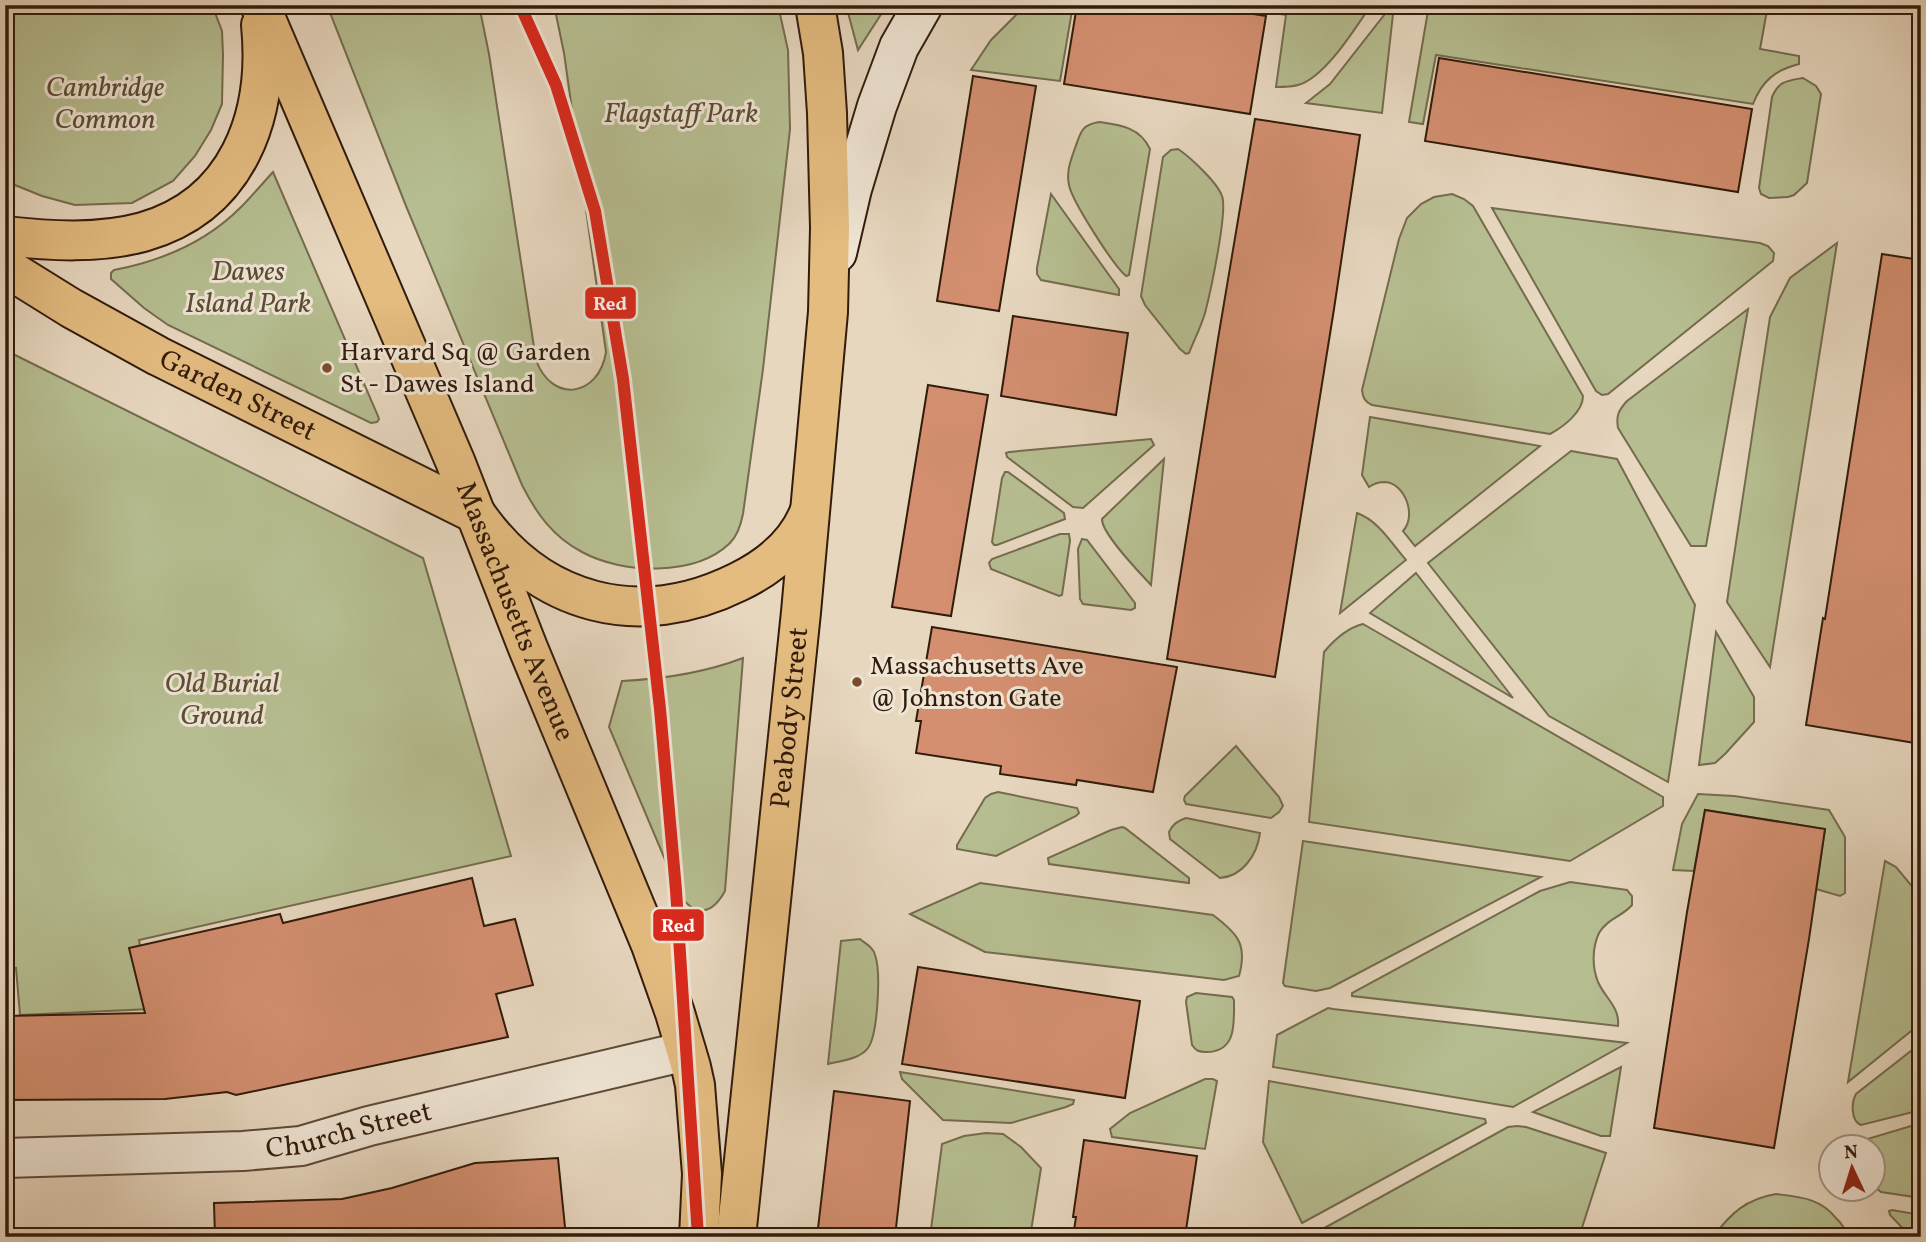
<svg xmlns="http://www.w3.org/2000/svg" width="1926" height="1242" font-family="Vollkorn,serif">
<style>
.green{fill:#b6be91;stroke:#746c4e;stroke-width:2}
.building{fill:#d38f70;stroke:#321b0b;stroke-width:2}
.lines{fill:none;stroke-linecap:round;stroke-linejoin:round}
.street-casing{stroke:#5f4a38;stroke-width:42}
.secondary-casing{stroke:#321b0b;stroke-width:42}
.primary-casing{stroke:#321b0b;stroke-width:42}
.street{stroke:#efe5d5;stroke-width:38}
.secondary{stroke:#efe5d5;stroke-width:38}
.primary{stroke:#e4bc80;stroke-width:38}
.metro-1-casing{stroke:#efe5d5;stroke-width:18}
.metro-1{stroke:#da291c;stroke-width:12}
.bus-dot{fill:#7a4b2a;stroke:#efe5d5;stroke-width:2.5}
.labels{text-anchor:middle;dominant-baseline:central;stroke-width:6;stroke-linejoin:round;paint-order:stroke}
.bus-label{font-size:26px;fill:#321b0b;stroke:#efe5d5;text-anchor:start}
.park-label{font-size:28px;font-style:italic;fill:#5a4c33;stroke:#efe5d5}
.street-label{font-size:28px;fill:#321b0b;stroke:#efe5d5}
.line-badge{stroke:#efe5d5;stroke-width:2.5}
.badge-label{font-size:19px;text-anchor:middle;font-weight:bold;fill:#fff}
</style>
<rect width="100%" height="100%" fill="#e7d7bf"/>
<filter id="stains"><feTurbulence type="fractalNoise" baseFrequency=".00286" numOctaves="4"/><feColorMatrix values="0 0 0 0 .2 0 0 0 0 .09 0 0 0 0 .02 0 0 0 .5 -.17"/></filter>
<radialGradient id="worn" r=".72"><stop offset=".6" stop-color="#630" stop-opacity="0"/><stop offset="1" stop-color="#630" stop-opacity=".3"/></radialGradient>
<g class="green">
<polygon points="5,5 212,5 222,31 223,55 222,104 211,130 195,156 173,181 132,203 75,205 42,196 5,181"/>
<path d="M327,5H479L489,54L536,360C552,404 599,397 606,352L564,53L554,5H778L788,50L790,129L763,369L743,514C741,524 738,535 730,543C695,577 622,574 582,552C553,537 536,513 522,485L406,206Z"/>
<polygon points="846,5 887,5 858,50"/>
<polygon points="1026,5 1073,5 1060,81 971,70 991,40"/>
<path d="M1228,5H1371C1356,27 1325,78 1298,85C1291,87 1284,87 1276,87L1286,15Z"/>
<polygon points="1392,5 1394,5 1382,113 1306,103 1330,84"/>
<path d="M1429,5H1768L1760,49L1799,56V64C1775,70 1762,81 1753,104L1436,55L1423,124L1409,122Z"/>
<path d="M1803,78L1816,86L1821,94L1807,183L1794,195L1788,197L1769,198L1761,194L1759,188L1772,97C1779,81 1786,81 1803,78Z"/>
<path d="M1099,122C1120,125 1140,127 1150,149L1129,275L1126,276C1113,265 1072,201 1069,185C1066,171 1071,160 1075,148C1081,132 1081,125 1099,122Z"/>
<path d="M1178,149C1190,157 1217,182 1222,196C1228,211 1210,294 1205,313C1201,327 1194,340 1189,353L1186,354L1180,349L1145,305L1141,296L1163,157L1171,150Z"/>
<path d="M273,172L378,416L379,419L377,422L371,423L168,325L144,308L111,279V273L114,270C161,261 205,243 240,208C251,197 262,184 273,172Z"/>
<polygon points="1051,194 1119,289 1119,295 1041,280 1037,274 1037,268"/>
<path d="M1452,194L1464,199L1473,206L1583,396C1583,412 1563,427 1550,434L1372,405C1365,402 1363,398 1362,390L1399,239L1407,218L1421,204L1434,197Z"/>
<polygon points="1492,208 1760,243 1768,246 1774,253 1773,261 1608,394 1602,395 1596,391"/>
<polygon points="1837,243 1770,667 1727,602 1770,317 1790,278"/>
<path d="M1748,309L1706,546H1691L1618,428C1616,416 1618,411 1627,401Z"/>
<polygon points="5,350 423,558 511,856 139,940 151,1009 20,1015 16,968 5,970"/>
<path d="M1370,417L1540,446L1415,546L1403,531C1417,516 1405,483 1385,482C1379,482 1373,484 1369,487L1362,475Z"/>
<polygon points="1151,439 1154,445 1083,508 1073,507 1007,457 1006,453 1009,452"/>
<polygon points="1571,451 1617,459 1695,605 1668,782 1549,716 1428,563"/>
<path d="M1164,459L1151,585C1140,573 1101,533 1102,519Z"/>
<polygon points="1005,472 1008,472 1064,513 1065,519 997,545 994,545 992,542 1002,478"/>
<path d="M1357,513C1379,521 1391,543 1406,560L1340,613Z"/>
<polygon points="1060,534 1069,534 1070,541 1062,595 1059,596 991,569 989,563 992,559"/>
<polygon points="1082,539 1087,540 1135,603 1135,608 1131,610 1083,604 1080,599 1078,549"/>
<polygon points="1416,573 1513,698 1370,613"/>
<path d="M1363,624L1663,797V806L1570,861L1309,822L1324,652C1334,640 1347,628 1363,624Z"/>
<polygon points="1716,632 1754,697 1754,722 1725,754 1715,763 1699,765"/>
<path d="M743,658L725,891C713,913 696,919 680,895L609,727L622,681C663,679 704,673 743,658Z"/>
<polygon points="1236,746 1279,797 1283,806 1279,812 1271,818 1186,804 1184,800 1185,796"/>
<polygon points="998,792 1077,808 1079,813 1076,816 996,856 957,849 957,845 985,798 991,794"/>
<polygon points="1698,794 1734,796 1829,810 1845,837 1845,893 1840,896 1816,889 1825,829 1705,810 1694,871 1673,870 1682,824"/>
<path d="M1186,818L1260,833C1257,855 1243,876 1220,878L1170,839L1169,832C1173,824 1177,821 1186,818Z"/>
<polygon points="1122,827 1125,828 1189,878 1189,883 1049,864 1048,858 1111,830"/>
<polygon points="1303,841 1541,877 1330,988 1316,991 1285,986 1283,983"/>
<polygon points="1885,861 1896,867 1921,897 1921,1023 1848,1082"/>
<path d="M1570,882L1627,890L1632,896V905C1623,916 1607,919 1599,933C1592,948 1592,967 1598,982C1605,998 1620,1007 1618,1026L1352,996V993L1540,891Z"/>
<path d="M980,883L1213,915C1237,933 1248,944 1239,976L1224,980L985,952L910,914Z"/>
<path d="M860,939C866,944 873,947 875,955C881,971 878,1034 868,1048C860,1059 841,1061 828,1064L841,941Z"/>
<path d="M1196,993L1232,997L1234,1000C1234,1023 1237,1052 1206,1052C1199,1052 1196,1051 1192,1045L1186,1002L1187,997Z"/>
<polygon points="1328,1008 1333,1009 1627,1043 1513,1107 1273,1067 1277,1035"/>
<path d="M1921,1043V1110L1861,1125C1851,1121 1851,1103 1856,1094Z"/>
<polygon points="1621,1067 1610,1136 1601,1136 1533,1112"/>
<polygon points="900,1072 1074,1100 1073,1104 1066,1107 1011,1123 943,1120 902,1079"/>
<polygon points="1205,1079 1213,1079 1217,1081 1205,1149 1112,1137 1110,1129 1130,1113"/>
<polygon points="1269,1081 1485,1119 1486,1123 1302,1223 1263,1142"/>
<polygon points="1921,1123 1921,1198 1881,1192 1874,1186 1874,1148 1863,1147 1864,1140"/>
<polygon points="1517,1126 1526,1127 1606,1153 1579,1237 1308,1237 1508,1127"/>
<polygon points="986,1133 1003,1134 1021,1147 1041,1168 1031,1231 1020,1237 930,1237 942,1144 964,1136"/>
<path d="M1776,1194C1800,1197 1820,1198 1836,1218C1842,1224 1845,1228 1847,1237H1713C1731,1213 1746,1199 1776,1194Z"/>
<polygon points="1892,1210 1921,1215 1921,1237 1911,1237 1890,1215 1889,1211"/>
</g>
<g class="building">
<polygon points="1077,5 1197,5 1266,16 1250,114 1064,84"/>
<polygon points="1439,58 1752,109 1738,192 1425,141"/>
<polygon points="973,76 1036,86 999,311 937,301"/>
<polygon points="1255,119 1360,135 1334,309 1275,677 1167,659 1218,339"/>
<polygon points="1882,254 1921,260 1921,744 1806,725 1823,618 1825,619"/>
<polygon points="1013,316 1128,333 1116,415 1001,396"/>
<polygon points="928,385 988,395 951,616 892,607"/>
<polygon points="932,627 1177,667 1153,792 1077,780 1076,785 1000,774 1001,766 916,753 921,721 916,721"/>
<polygon points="1705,810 1825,829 1809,939 1774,1148 1654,1128 1687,912"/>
<polygon points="472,878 484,926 515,919 533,985 496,994 508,1037 236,1095 227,1092 165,1099 5,1100 5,1016 145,1013 129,948 280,914 283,923"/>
<polygon points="918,967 1140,1001 1125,1098 902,1064"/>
<polygon points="834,1091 910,1101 895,1237 817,1237"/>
<polygon points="1084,1140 1197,1156 1185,1237 1073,1237 1076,1217 1073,1217"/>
<polygon points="558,1158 566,1237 215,1237 214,1203 342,1199 392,1188 475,1163"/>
</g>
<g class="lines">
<defs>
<g id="street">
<path id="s1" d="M5,1158L243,1151L301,1146L369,1126L686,1051"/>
</g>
<polyline id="secondary" points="837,253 852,189 877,106 899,47 923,5"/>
<g id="primary">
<path id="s2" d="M260,5L455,461L528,648L651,945L675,1013L691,1067L695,1085L702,1174L699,1237"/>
<path d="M5,236C50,241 99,244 143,232C238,205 270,116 261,25"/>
<path id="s3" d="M5,267L71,308L158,356L476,514C539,605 639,631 738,582C769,567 796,545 809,513"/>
<path id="s4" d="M736,1237L801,612L828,312L830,228L827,113L823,53L815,5"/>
</g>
</defs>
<use href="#street" class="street-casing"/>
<use href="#secondary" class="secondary-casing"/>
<use href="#primary" class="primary-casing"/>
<use href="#street" class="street"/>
<use href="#secondary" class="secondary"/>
<use href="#primary" class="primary"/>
<defs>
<polyline id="metro-1" points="520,5 556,85 595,211 623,379 660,709 676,890 698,1237"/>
</defs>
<use href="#metro-1" class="metro-1-casing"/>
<use href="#metro-1" class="metro-1"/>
</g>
<g class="bus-dot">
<circle cx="327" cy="368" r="6"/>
<circle cx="857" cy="682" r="6"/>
</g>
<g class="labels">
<g class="bus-label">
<text x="340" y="353">Harvard Sq @ Garden<tspan x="340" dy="32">St - Dawes Island</tspan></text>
<text x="870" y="667">Massachusetts Ave<tspan x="870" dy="32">@ Johnston Gate</tspan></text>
</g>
<g class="park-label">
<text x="105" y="88">Cambridge<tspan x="105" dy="32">Common</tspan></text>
<text x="681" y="114">Flagstaff Park</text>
<text x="248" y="272">Dawes<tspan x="248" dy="32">Island Park</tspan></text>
<text x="222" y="684">Old Burial<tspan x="222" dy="32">Ground</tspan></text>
</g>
<g class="street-label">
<text stroke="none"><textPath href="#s3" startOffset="266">Garden Street</textPath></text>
<text stroke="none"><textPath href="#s2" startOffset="658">Massachusetts Avenue</textPath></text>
<text stroke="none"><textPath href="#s4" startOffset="522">Peabody Street</textPath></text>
<text stroke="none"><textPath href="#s1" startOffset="346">Church Street</textPath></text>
</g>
</g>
<g class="line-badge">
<rect x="584" y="286" width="53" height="34" rx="7" fill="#da291c"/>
<rect x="652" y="908" width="53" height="34" rx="7" fill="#da291c"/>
</g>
<g class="badge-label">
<text x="610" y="310">Red</text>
<text x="678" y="932">Red</text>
</g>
<rect width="1926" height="1242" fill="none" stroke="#e7d7bf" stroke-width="28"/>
<rect x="7" y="7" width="1912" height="1228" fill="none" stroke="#321b0b" stroke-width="3.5"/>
<rect x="14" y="14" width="1898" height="1214" fill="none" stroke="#321b0b" stroke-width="2"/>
<g transform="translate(1852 1168) rotate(356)"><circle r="33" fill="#efe5d5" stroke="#a39484" stroke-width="2"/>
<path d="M0-5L12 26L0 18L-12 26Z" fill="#8f2418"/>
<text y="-10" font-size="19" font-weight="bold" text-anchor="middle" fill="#321b0b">N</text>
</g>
<rect width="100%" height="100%" filter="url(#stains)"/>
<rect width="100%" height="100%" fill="url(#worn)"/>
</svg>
